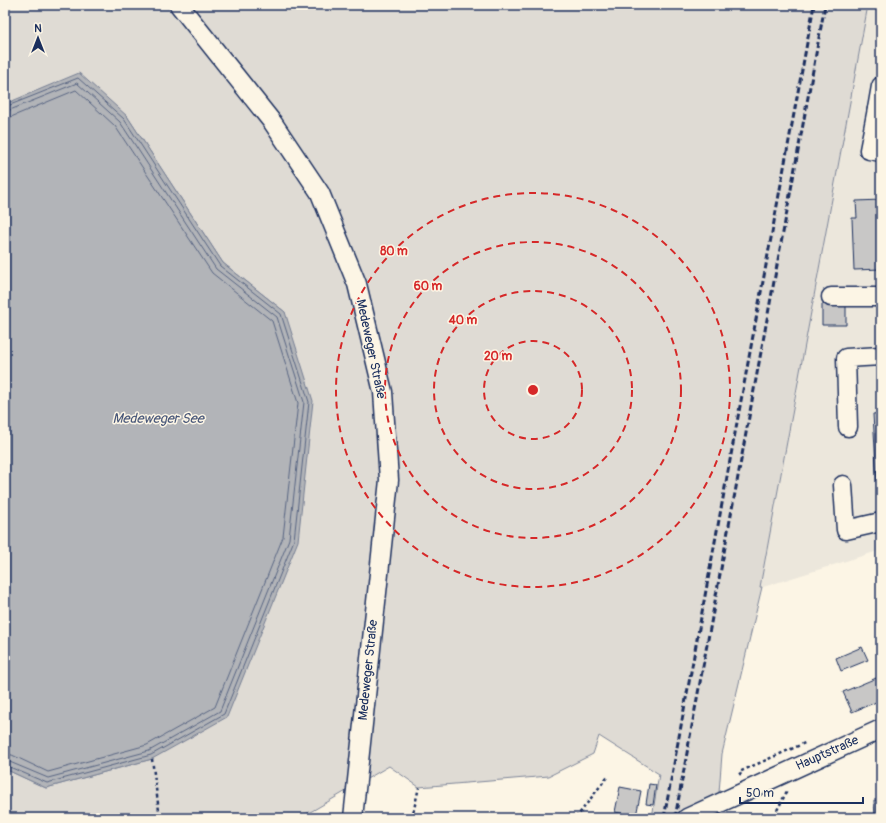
<svg xmlns="http://www.w3.org/2000/svg" width="886" height="823" font-family="Pangolin,sans-serif">
<style>
.built{fill:#ece7dc}
.green{fill:#dfdbd4;stroke:#7d8599}
.water{fill:#b2b4b8;stroke:#767f94}
.lines{fill:none;stroke-linecap:round;stroke-linejoin:round}
.shore{stroke:#576482;stroke-width:1}
.building{fill:#c8c7c6;stroke:#1b2f5e}
.minor-casing{stroke:#1b2f5e;stroke-width:21}
.path{stroke:#1b2f5e;stroke-width:2.5;stroke-dasharray:3 3;stroke-linecap:butt}
.minor{stroke:#fcf5e5;stroke-width:18}
.rail{stroke:#1b2f5e;stroke-width:3;stroke-dasharray:6 3;stroke-linecap:butt}
.ring{fill:none;stroke:#d62828;stroke-width:2;stroke-dasharray:7 5}
.labels{text-anchor:middle;dominant-baseline:central;stroke-width:3;stroke-linejoin:round;paint-order:stroke}
.street-label{font-size:13px;fill:#1b2f5e;stroke:#fcf5e5}
.water-label{font-size:14px;font-style:italic;fill:#485779;stroke:#fcf5e5}
.centre{fill:#d62828;stroke:#fcf5e5;stroke-width:2}
.ring-label{font-size:12px;text-anchor:middle;font-weight:bold;fill:#d62828;stroke:#fcf5e5;stroke-width:3;stroke-linejoin:round;paint-order:stroke}
</style>
<rect width="100%" height="100%" fill="#fcf5e5"/>
<filter id="ink" filterUnits="userSpaceOnUse"><feTurbulence type="fractalNoise" baseFrequency=".025" numOctaves="2"/><feDisplacementMap in="SourceGraphic" scale="8" xChannelSelector="R" yChannelSelector="G"/><feConvolveMatrix kernelMatrix="1 2 1 2 8 2 1 2 1" color-interpolation-filters="sRGB"/></filter>
<g filter="url(#ink)">
<polygon class="built" points="868,5 881,5 881,550 760,588"/>
<polygon class="green" points="5,5 868,5 760,587 762,587 722,754 717,818 652,818 659,774 599,736 593,754 549,776 419,787 389,766 312,811 296,818 5,818 5,769 46,788 152,759 285,312 223,263 127,116 5,234"/>
<polygon class="water" points="79,73 127,116 223,263 285,312 313,401 298,541 227,717 152,759 46,788 5,769 5,104"/>
<g class="lines">
<g class="shore">
<polyline points="5,107 78,78 124,119 220,266 281,314 309,402 294,540 224,714 151,755 47,783 5,765"/>
<polyline points="5,112 77,83 120,122 216,269 277,317 304,402 289,539 220,711 149,751 48,778 5,760"/>
<polyline points="5,118 11,117 76,90 115,126 212,273 272,321 298,403 283,537 215,707 147,745 48,772 12,755 5,754"/>
</g>
</g>
<g class="building">
<polygon points="881,200 881,269 854,270 852,218 857,218 856,201"/>
<polygon points="822,304 846,305 846,325 822,325"/>
<polygon points="881,413 881,501 878,501 873,414"/>
<polygon points="862,647 868,660 841,671 836,658"/>
<polygon points="881,676 881,700 852,712 843,692"/>
<polygon points="649,784 656,785 653,805 646,804"/>
<polygon points="620,787 641,791 636,816 615,812"/>
<polygon points="874,800 881,800 881,818 875,818"/>
</g>
<g class="lines">
<defs>
<g id="minor">
<polyline points="179,5 273,123 320,193 357,284 383,392 389,480 353,818"/>
<polyline points="881,86 877,109 881,112"/>
<polyline points="877,109 869,150 881,152"/>
<polyline points="831,297 881,297"/>
<polyline points="848,427 846,358 881,356"/>
<polyline points="843,485 846,530 881,522"/>
<polyline points="687,818 881,729"/>
</g>
</defs>
<use href="#minor" class="minor-casing"/>
<g class="path">
<polyline points="152,759 160,818"/>
<polyline points="741,775 739,772 807,742"/>
<polyline points="412,818 419,787"/>
<polyline points="576,818 607,777"/>
<polyline points="769,818 774,816 787,791"/>
</g>
<use href="#minor" class="minor"/>
<g class="rail">
<polyline points="664,818 814,5"/>
<polyline points="675,818 825,5"/>
</g>
</g>
</g>
<g class="ring">
<circle cx="533" cy="390" r="49"/>
<circle cx="533" cy="390" r="99"/>
<circle cx="533" cy="390" r="148"/>
<circle cx="533" cy="390" r="197"/>
</g>
<g class="labels">
<g class="street-label">
<text transform="translate(371 349) rotate(78)">Medeweger Straße</text>
<text transform="translate(368 670) rotate(-84)">Medeweger Straße</text>
<text transform="translate(827 753) rotate(-24)">Hauptstraße</text>
</g>
<g class="water-label">
<text x="158" y="418">Medeweger See</text>
</g>
</g>
<circle cx="533" cy="390" r="6" class="centre"/>
<g class="ring-label">
<text x="394" y="255">80 m</text>
<text x="428" y="290">60 m</text>
<text x="463" y="324">40 m</text>
<text x="498" y="360">20 m</text>
</g>
<rect width="886" height="823" fill="none" stroke="#fcf5e5" stroke-width="20"/>
<rect x="10" y="10" width="866" height="803" fill="none" stroke="#1b2f5e" stroke-width="1.5" filter="url(#ink)"/>
<g transform="translate(38 38)" stroke="#fcf5e5" stroke-width="3" paint-order="stroke">
<path d="M0-3L7 15L0 10L-7 15Z" fill="#1b2f5e"/>
<text y="-6" font-size="11" font-weight="bold" text-anchor="middle" fill="#1b2f5e">N</text>
</g>
<path d="M740 797v6h123v-6" fill="none" stroke="#1b2f5e" stroke-width="2"/>
<text x="746" y="797" font-size="12" fill="#1b2f5e" stroke="#fcf5e5" stroke-width="3" paint-order="stroke">50 m</text>
</svg>
